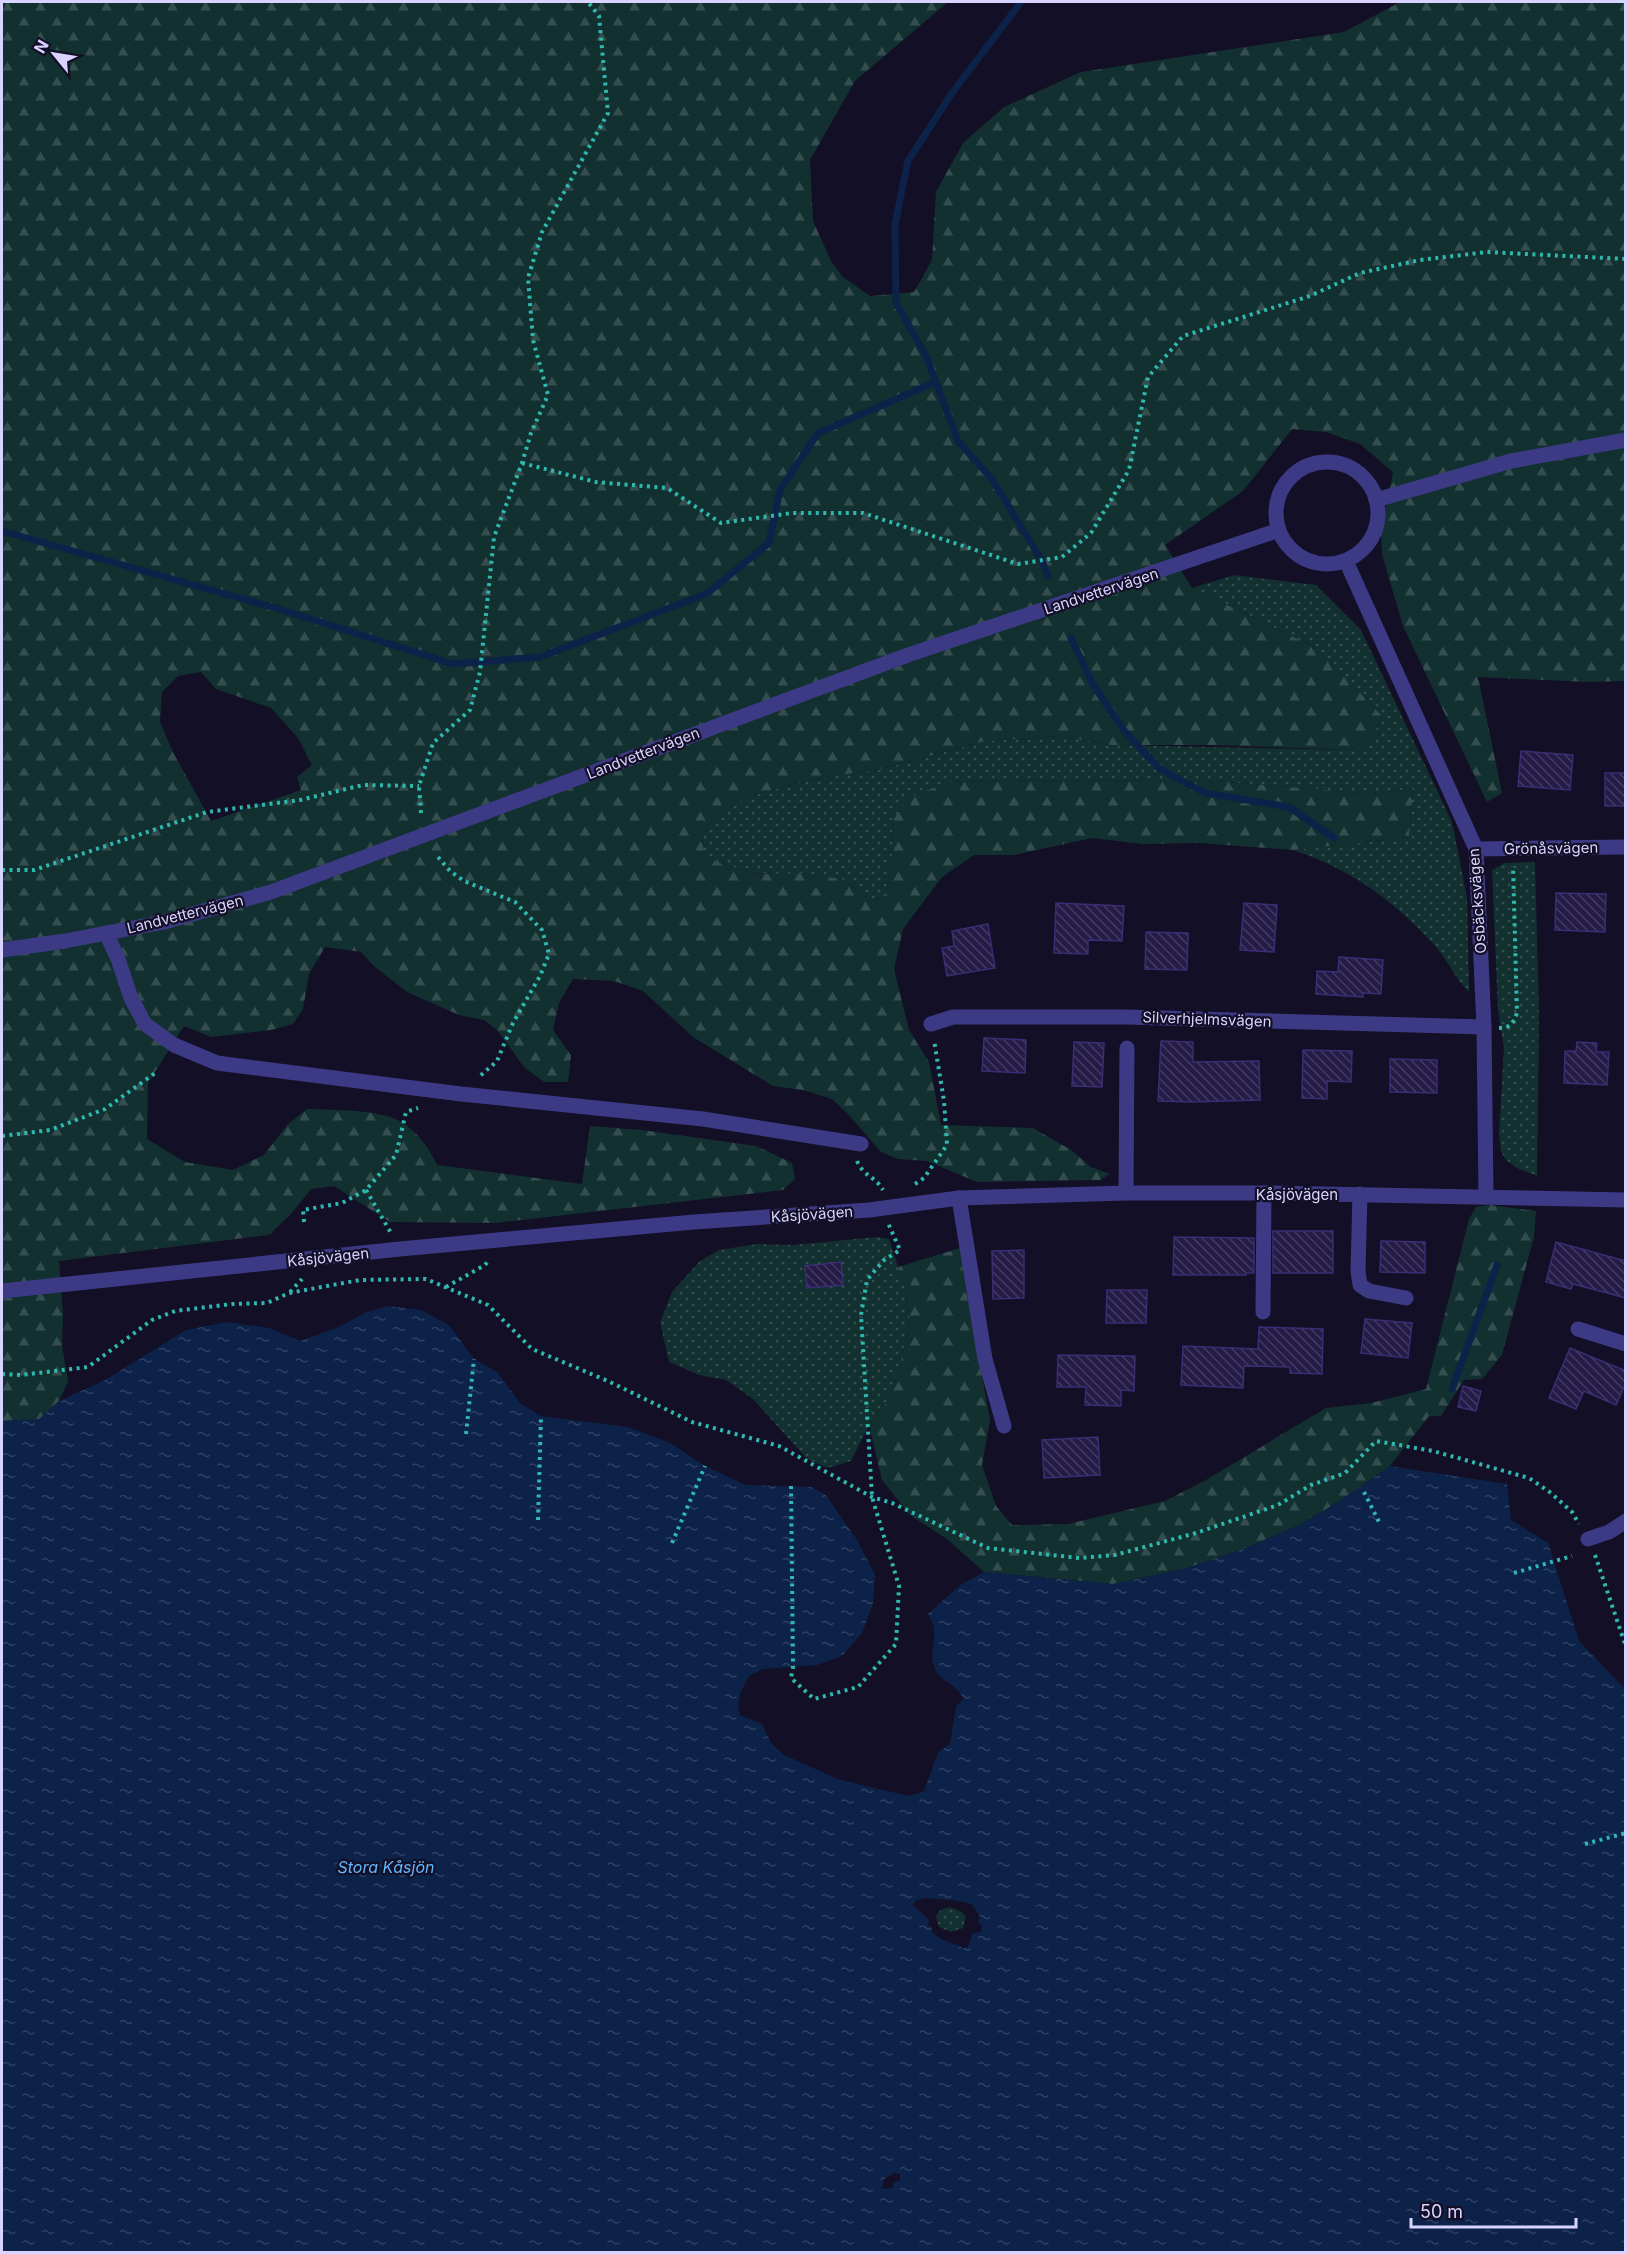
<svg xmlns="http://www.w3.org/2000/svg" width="1627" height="2254" font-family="Inter,sans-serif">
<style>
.grass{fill:url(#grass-dots)}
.forest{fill:url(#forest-firs);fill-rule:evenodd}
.water{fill:url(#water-ripples);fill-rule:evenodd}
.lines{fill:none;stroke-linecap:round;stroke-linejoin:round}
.stream{stroke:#0c2248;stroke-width:7}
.building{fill:url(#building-back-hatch);stroke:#3b2d73;stroke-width:1.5}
.path{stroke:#2fb8b0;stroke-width:4;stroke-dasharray:3 4.5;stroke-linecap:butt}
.minor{stroke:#3d3a85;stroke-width:15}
.labels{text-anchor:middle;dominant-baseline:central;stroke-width:4.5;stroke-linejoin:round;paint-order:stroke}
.street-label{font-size:15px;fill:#d9d4ff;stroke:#130f26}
.water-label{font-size:16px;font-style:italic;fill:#62b6ff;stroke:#130f26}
</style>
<defs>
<pattern id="grass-dots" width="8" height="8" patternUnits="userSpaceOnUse" patternTransform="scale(1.5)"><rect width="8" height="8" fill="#12302f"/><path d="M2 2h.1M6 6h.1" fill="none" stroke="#344d4e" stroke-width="1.8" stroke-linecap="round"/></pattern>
<pattern id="forest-firs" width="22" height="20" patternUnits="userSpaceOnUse" patternTransform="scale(1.5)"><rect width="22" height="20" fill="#12302f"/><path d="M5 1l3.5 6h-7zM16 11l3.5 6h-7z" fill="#344d4e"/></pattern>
<pattern id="water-ripples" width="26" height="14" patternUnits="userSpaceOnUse" patternTransform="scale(1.5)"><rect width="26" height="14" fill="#0c2248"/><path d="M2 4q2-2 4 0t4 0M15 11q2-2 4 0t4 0" fill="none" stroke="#2f4163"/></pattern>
<pattern id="building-back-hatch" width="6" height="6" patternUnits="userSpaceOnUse" patternTransform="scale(1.5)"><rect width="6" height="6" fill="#241b47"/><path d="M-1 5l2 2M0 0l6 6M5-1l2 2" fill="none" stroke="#433b63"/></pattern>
</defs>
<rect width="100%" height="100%" fill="#130f26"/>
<g class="grass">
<path d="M1234,575L1316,585L1361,630L1452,822L1467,898L1469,992C1454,977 1449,962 1436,947C1396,902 1351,869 1293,850L1409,837L1413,789L1372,794L1228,782L1069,780L950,782L892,821L893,848L886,893L871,902L845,880L749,872L705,858L702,836L715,816L752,795L815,779L881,769L985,741L1059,736L1111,745L1355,750L1316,648L1192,588Z"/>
<polygon points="1535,862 1539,1014 1537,1176 1519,1169 1507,1161 1501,1152 1499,1133 1504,1048 1498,1011 1492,870 1504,863"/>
<polygon points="877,1237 889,1239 905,1288 910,1320 899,1369 887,1402 869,1425 851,1461 828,1468 807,1459 753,1399 726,1380 699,1375 669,1362 660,1322 672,1292 700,1261 719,1250 757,1244 793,1245"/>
<polygon points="950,1907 962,1912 966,1917 963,1928 951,1932 939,1927 936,1917 940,1910"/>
</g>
<g class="forest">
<path d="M2,2H948L855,81L810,160L813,221L831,261L843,277L870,296L914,292L932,260L936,192L963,143L1004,107L1081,72L1344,32L1400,2H1625V681L1587,682L1478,677L1502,793L1487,802L1403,626L1382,554L1381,533L1393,472L1360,444L1326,432L1292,429L1243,491L1165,545L1192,588L1316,648L1381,715L1373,740L1355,750L1215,745H1111L1059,736L985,741L881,769L815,779L752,795L715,816L702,836L705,858L749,872L769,874L807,873L845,880L871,902L886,893L893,848L892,821L909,797L950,782L1069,780L1228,782L1372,794L1413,789L1409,837L1293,850L1200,843L1143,844L1092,838L1014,855H974L942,877L903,929L894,969L909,1030L929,1062L941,1125L1033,1128L1071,1150L1091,1167L1110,1174L1100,1180L977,1182L927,1161L898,1159L881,1152L847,1113L832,1099L803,1090L773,1086L693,1037L643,991L614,981L573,979L559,1003L553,1030L571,1055L568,1082H544L524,1067L497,1030L484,1020L459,1015L407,992L374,966L361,952L325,947L309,974L303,1009L293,1024L271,1030L211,1037L184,1026L148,1083L147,1139L185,1162L233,1170L264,1155L288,1124L307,1109C332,1110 381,1109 401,1122C418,1132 429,1148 437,1165L582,1184L590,1126L642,1130L756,1146L792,1163L795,1179L783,1190L495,1223L390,1222L334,1186L311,1189L291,1214L269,1235L59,1261L63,1316L62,1345L68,1382L59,1401L39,1420L2,1421ZM201,672L216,689L271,708L298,738L312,765L297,777L301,790L211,821L173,752L160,722L162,692L178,676Z"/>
<polygon points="1490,1205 1536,1211 1534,1237 1502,1355 1482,1379 1464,1380 1441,1416 1429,1416 1390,1466 1337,1503 1297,1526 1243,1549 1187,1568 1113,1584 984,1572 947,1539 910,1515 882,1480 869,1425 887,1402 899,1369 910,1320 905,1288 898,1267 960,1248 966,1290 990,1420 982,1465 996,1506 1012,1525 1068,1524 1165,1501 1206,1480 1326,1408 1371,1403 1426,1389 1469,1219 1476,1207"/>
</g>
<path class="water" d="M388,1306L421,1310L449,1325L474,1359L497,1372L521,1404L541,1416L628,1427L670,1443L705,1466L746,1485L811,1487L825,1494L857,1540L875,1575L873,1604L862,1633L842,1656L817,1665L763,1669L749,1676L741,1691L738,1706L740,1715L762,1724L771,1743L784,1755L840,1780L909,1796L924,1791L938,1753L950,1743L956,1707L963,1699C959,1685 943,1683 936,1671C928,1658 936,1642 934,1627C933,1623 930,1618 928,1614L959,1586L984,1572L1113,1584L1187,1568L1243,1549L1297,1526L1337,1503L1390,1466L1507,1484L1511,1520L1548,1543L1579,1641L1625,1689V2252H2V1421L39,1419L59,1401L105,1380L186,1330L227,1322L269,1328L300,1341L339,1327L367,1312ZM926,1898L953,1900L972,1904L980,1917L978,1923L982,1926L981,1932L973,1933L967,1948H963C953,1942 940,1941 932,1932V1928L928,1926L929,1920L913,1905L916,1900ZM894,2173L900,2174V2180L894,2183L892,2188L881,2189L884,2179Z"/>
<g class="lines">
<g class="stream">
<polyline points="1021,2 952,93 908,161 895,224 896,303 926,356 958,441 992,479 1042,561 1048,576"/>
<polyline points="2,531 279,609 453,664 540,657 706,594 769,543 780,490 818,433 936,382"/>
<polyline points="1071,638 1092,683 1125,732 1160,769 1205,793 1289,807 1334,838"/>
<polyline points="1452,1389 1497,1265"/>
</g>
</g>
<g class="building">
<polygon points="1521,751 1573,755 1570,790 1518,786"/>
<rect x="1605" y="773" width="21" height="33"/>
<polygon points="1556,893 1606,894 1605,932 1555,930"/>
<polygon points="1056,903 1124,906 1122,941 1088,940 1088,954 1054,953"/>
<polygon points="1244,903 1277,905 1274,952 1240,950"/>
<polygon points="988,924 995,968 947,976 942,948 954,946 952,931"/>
<polygon points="1146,932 1188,933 1187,970 1145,969"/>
<polygon points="1339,957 1383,960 1381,994 1363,993 1363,997 1316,994 1317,971 1338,972"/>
<polygon points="984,1038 1026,1040 1025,1073 982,1071"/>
<polygon points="1161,1041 1193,1042 1193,1062 1259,1061 1260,1100 1192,1102 1158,1101"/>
<polygon points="1074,1042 1104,1043 1102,1087 1072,1086"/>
<polygon points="1577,1042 1597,1043 1596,1052 1609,1052 1607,1085 1564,1083 1565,1051 1576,1051"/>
<polygon points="1303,1050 1352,1051 1351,1082 1327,1081 1327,1099 1302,1098"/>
<polygon points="1390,1059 1437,1060 1437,1093 1390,1092"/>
<rect x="1273" y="1231" width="60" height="42"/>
<polygon points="1174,1237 1254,1238 1254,1273 1246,1273 1246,1275 1173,1275"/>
<polygon points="1381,1241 1425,1242 1425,1273 1380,1272"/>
<polygon points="1556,1242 1626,1261 1626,1298 1573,1284 1571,1289 1546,1282"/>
<polygon points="1024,1250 1024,1298 993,1299 992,1251"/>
<polygon points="841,1262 843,1285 807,1288 805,1266"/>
<polygon points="1107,1290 1147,1290 1146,1323 1106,1323"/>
<polygon points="1365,1319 1412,1323 1408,1358 1361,1353"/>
<polygon points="1259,1327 1323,1329 1322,1374 1290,1373 1290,1367 1244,1366 1243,1388 1181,1385 1183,1346 1258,1349"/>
<polygon points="1570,1348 1626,1371 1626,1382 1616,1405 1584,1391 1576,1409 1549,1398"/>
<polygon points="1058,1355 1135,1356 1134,1391 1121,1390 1121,1406 1085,1405 1086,1387 1057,1387"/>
<polygon points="1463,1386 1481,1391 1476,1411 1458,1407"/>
<polygon points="1098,1437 1100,1475 1044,1478 1042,1440"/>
</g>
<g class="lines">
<g class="path">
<polyline points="522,463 596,482 667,488 721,523 792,513 863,513 1018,564 1062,557 1091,533 1129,470 1148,377 1183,336 1310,296 1360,273 1420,260 1487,252 1626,259"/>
<polyline points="421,813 419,786 433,743 470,710 480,672 494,537 522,463 531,433 548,395 533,340 528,278 542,232 608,113 599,16 588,2"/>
<polyline points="438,857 450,871 464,881 515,902 542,930 549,954 540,976 513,1023 497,1061 479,1077"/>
<polyline points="2,870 34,870 207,812 300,800 363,785 419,786"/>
<path d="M1499,1028C1511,1028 1513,1023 1517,1013L1513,866"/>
<polyline points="2,1136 50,1130 105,1109 158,1071"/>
<path d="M857,1161C865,1178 874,1175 883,1190"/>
<polyline points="915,1184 924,1178 947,1145 944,1101 934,1040"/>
<polyline points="366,1190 391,1233"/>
<polyline points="304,1222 303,1210 342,1203 366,1190 396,1155 406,1112 418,1108"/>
<polyline points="446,1287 485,1265 490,1259"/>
<polyline points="290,1292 302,1279"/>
<polyline points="2,1374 21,1375 88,1367 152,1320 175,1311 232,1304 267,1303 289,1293 360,1280 426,1279 488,1305 532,1349 608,1381 692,1422 779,1446 872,1497 892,1503 988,1548 1079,1558 1115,1555 1196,1533 1278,1505 1311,1485 1345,1473 1376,1441 1433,1451 1529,1478 1551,1493 1572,1512 1579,1524"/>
<polyline points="466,1434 474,1359"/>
<polyline points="791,1486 793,1667 791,1678 814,1699 858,1687 896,1644 899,1586 872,1497 861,1315 867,1280 884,1260 900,1250 888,1223"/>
<polyline points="1364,1492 1379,1522"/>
<polyline points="538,1520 541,1416"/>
<polyline points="672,1543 705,1466"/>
<polyline points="1595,1555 1626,1647"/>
<polyline points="1514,1573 1572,1556"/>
<polyline points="1585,1844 1626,1833"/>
</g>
<g class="minor">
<circle cx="1327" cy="513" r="51"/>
<polyline points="1376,500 1511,461 1626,440"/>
<polyline points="1346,561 1476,849 1484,1027 1486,1196"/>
<polyline points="1476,849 1626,847"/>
<polyline points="106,933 118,959 131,998 145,1024 174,1045 217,1063 461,1094 703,1119 861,1144"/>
<polyline points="2,950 65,941 164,922 271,892 908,655 1279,530"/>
<polyline points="931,1024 953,1017 1126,1017 1484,1027"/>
<polyline points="1126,1193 1127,1048"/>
<polyline points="1360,1194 1358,1271 1360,1285 1369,1291 1406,1298"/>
<polyline points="959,1198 985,1359 1004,1426"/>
<polyline points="2,1291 400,1249 694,1222 869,1210 959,1198 1126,1193 1264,1193 1626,1200"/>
<polyline points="1263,1312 1264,1193"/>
<polyline points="1578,1329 1626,1344"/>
<polyline points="1588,1539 1609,1532 1626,1521"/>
</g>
</g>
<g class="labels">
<g class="street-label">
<text transform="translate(1101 591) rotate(-18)">Landvettervägen</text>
<text transform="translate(643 753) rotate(-21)">Landvettervägen</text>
<text transform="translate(1551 848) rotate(-1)">Grönåsvägen</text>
<text transform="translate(1477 901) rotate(-94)">Osbäcksvägen</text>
<text transform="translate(185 914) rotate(-14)">Landvettervägen</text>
<text transform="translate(1207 1019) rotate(2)">Silverhjelmsvägen</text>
<text x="1297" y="1194">Kåsjövägen</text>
<text transform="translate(812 1214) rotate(-4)">Kåsjövägen</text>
<text transform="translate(328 1257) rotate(-6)">Kåsjövägen</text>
</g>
<g class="water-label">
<text x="386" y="1867">Stora Kåsjön</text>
</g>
</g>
<rect width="1627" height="2254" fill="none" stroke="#d9d4ff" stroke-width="6"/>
<g transform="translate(54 54) rotate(300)" stroke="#130f26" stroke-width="4.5" paint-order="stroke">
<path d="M0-4.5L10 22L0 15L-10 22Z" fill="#d9d4ff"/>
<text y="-9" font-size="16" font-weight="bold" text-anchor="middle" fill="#d9d4ff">N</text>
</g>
<path d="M1411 2218v9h165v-9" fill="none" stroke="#d9d4ff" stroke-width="3"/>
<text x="1420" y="2218" font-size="18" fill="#d9d4ff" stroke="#130f26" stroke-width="4.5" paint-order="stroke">50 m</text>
</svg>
